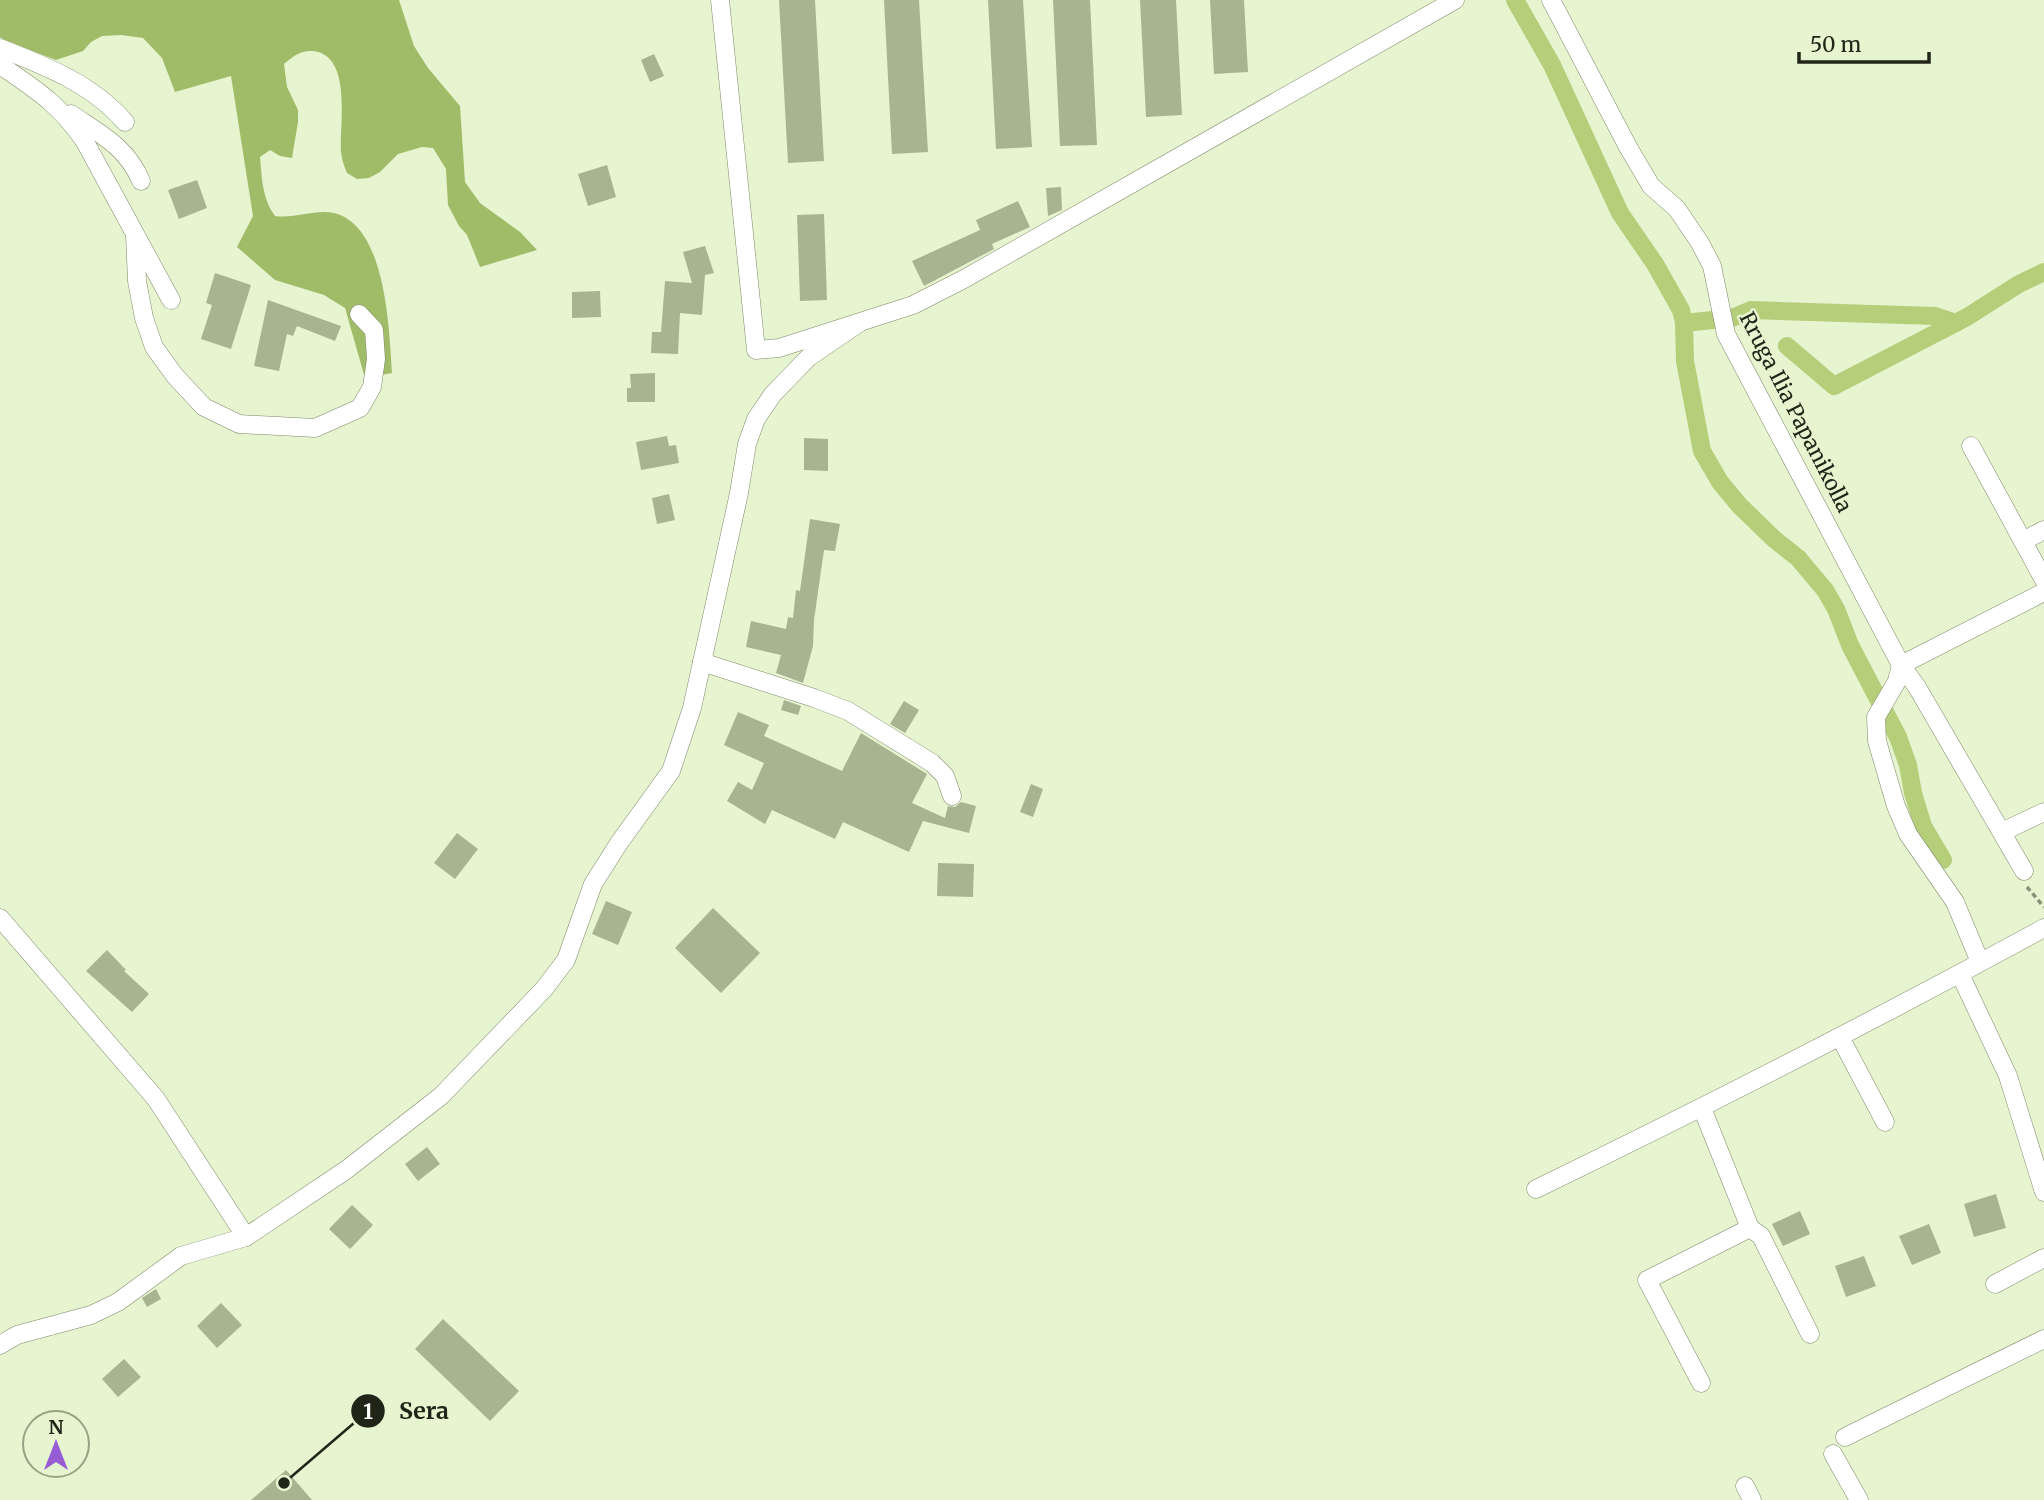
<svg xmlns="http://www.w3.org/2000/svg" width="2044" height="1500" font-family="Merriweather,serif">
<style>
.forest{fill:#a1bc68}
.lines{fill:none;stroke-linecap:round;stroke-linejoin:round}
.canal{stroke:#b4ce7a;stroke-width:18}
.building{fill:#a8b491}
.minor-casing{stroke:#7d8868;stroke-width:19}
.path{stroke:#899279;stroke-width:3.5;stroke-dasharray:5 3.5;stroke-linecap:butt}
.minor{stroke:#fff;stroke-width:18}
.labels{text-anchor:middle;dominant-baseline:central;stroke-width:5;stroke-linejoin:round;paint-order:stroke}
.street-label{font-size:21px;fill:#212518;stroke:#e7f4d0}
.leader{fill:none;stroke:#212518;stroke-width:2.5}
.callout-dot{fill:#212518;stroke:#e7f4d0;stroke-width:2.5}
.mark-label{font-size:21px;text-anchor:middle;font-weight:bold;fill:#fff}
.callout-label{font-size:23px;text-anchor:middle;font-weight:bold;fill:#212518;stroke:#e7f4d0;stroke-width:5;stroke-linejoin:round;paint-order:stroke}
</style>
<rect width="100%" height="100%" fill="#e7f4d0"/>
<path class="forest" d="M0,0H399L414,46L428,68L460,106L465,182L480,203L520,232L537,250L480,267L467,235L459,226L448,205L446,169L433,148L422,147L398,154L380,172L369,178L357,179L347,173C344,166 342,160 341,152C339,126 353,55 313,51C301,50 293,56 284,64L287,87L298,110V122L292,158L280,156L270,150L260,157C262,178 262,198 275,216C295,219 315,209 334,213C387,226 389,331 392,373L365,378L345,308L324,295L275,280L237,247L253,216L231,76L175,92L162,58L143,38L121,35L102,36L91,42L83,51L56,60L6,41L0,37Z"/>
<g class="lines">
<g class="canal">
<polyline points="1515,0 1552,65 1620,213 1655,264 1681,310 1684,323 1685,361 1702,451 1720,482 1739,505 1774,539 1798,558 1825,590 1836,609 1850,645 1898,737 1908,765 1913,793 1923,826 1943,860"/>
<polyline points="1684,323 1732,318 1751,310 1935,316 1956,323"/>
<polyline points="1787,346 1834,386 1967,317 2019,284 2044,272"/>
</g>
</g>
<g class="building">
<polygon points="779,0 815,0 824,161 788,163"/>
<polygon points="884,0 919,0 928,152 892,154"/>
<polygon points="988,0 1023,0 1032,147 996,149"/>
<polygon points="1053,0 1090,0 1097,145 1060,146"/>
<polygon points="1140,0 1176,0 1182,115 1146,117"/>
<polygon points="1210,0 1244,0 1248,72 1214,74"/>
<polygon points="654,54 664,76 650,82 641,60"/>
<polygon points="607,165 616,197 588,206 578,174"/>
<polygon points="197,180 207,208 179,219 168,190"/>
<polygon points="1061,187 1062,210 1048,216 1046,188"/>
<polygon points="1018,201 1030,227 992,244 994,249 924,286 912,261 980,230 976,220"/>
<polygon points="824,214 827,300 800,301 797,215"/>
<polygon points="705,246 714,273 705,275 702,315 680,313 678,354 651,353 652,332 661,332 665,281 692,283 683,252"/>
<polygon points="215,273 251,285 231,349 201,339 212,305 206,303"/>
<polygon points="600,291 601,317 572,318 572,292"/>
<polygon points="268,300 341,326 335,341 297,326 293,336 287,334 279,371 254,366"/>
<polygon points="655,373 655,402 627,402 627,388 631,388 630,374"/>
<polygon points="667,436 669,446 676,445 679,463 641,470 636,442"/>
<polygon points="804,438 828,439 828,471 804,470"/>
<polygon points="669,494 675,520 657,524 652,498"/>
<polygon points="810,519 840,524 835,551 824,550 814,620 813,646 803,683 776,673 781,655 746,647 751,621 786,629 788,617 793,618 796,590 800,591"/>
<polygon points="784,700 801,706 798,715 781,710"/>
<polygon points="904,701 919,710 905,733 890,724"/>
<polygon points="738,712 769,725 764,736 842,771 861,733 927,774 912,803 945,818 948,806 955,807 961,802 976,806 969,833 923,821 909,852 843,822 835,839 772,810 765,824 727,801 738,782 752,790 764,763 724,745"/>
<polygon points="1031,784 1043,789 1033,817 1020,812"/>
<polygon points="457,833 478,849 455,879 434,863"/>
<polygon points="938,863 974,864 973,897 937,896"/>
<polygon points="606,901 632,912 618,945 592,934"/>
<polygon points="713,908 760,953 721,993 675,948"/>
<polygon points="107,950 126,970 124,971 149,994 132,1012 86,971"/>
<polygon points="427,1147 440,1164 418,1181 405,1164"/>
<polygon points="1996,1194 2006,1228 1974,1237 1964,1204"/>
<polygon points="352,1205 373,1225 350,1249 329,1229"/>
<polygon points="1800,1211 1810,1234 1783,1246 1772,1224"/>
<polygon points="1929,1224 1941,1253 1912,1265 1899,1236"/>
<polygon points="1864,1256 1876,1286 1846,1297 1835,1266"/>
<polygon points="156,1289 161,1299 147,1307 142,1298"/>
<polygon points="221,1303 242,1325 217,1348 197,1326"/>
<polygon points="443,1319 519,1391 490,1421 415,1349"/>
<polygon points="124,1359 141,1377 118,1397 102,1379"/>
<polygon points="286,1470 312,1500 251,1500"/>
</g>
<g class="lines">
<defs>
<g id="minor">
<polyline points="720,0 756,350 779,348 913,305 964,279 1455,0"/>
<polyline points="1551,0 1628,147 1651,186 1677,209 1700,243 1712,266 1726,334 1901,665 1917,687 2024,871"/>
<path d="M0,48C46,66 92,84 125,122"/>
<path d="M0,65C36,90 58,103 84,140L171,300"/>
<path d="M71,114C100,134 127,147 141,181"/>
<polyline points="135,235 137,281 144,318 154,347 175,376 204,407 239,424 315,428 360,408 372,387 376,359 374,330 359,314"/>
<polyline points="1971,446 2044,580"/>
<polyline points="2023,541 2044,530"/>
<polyline points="702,662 814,698 848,711 932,763 945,776 952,796"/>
<polyline points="1901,665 1897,681 1876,717 1877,741 1896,806 1908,834 1955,902 1980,962"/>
<polyline points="1901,665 2044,592"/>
<polyline points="2002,832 2044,812"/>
<polyline points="0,918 156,1099 246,1237"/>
<polyline points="1960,974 2008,1076 2044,1192"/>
<polyline points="1840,1037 1885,1122"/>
<path d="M1536,1189C1707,1106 1877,1019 2044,928"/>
<polyline points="1750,1228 1761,1236 1810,1334"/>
<polyline points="1995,1284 2044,1258"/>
<polyline points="0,1345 17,1335 91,1315 118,1302 181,1256 246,1237 346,1170 441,1096 544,989 566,960 593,884 619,843 671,771 692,708 739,493 747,444 756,419 773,394 809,357 859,323"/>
<polyline points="1701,1383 1647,1280 1750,1228 1702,1108"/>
<polyline points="1845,1437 2044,1339"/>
<polyline points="1833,1454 1859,1500"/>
<polyline points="1745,1486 1752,1500"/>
</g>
</defs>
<use href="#minor" class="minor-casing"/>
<polyline class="path" points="2027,887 2044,907"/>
<use href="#minor" class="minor"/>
</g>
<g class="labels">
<g class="street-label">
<text transform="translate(1796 412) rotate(63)">Rruga Ilia Papanikolla</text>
</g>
</g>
<path class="leader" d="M284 1483L368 1411"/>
<g class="callout-dot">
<circle cx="284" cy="1483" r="7"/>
<circle cx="368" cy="1411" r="18"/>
</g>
<g class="mark-label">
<text x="368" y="1419">1</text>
</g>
<g class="callout-label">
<text x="424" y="1419">Sera</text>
</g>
<g transform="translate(56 1444)"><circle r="33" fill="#e7f4d0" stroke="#98a186" stroke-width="2"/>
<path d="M0-5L12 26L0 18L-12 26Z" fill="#955cd3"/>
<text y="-10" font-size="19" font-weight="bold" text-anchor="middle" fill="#212518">N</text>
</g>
<path d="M1799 52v10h130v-10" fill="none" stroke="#212518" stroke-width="3.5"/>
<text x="1810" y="52" font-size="21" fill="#212518" stroke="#e7f4d0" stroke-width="5" paint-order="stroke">50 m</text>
</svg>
